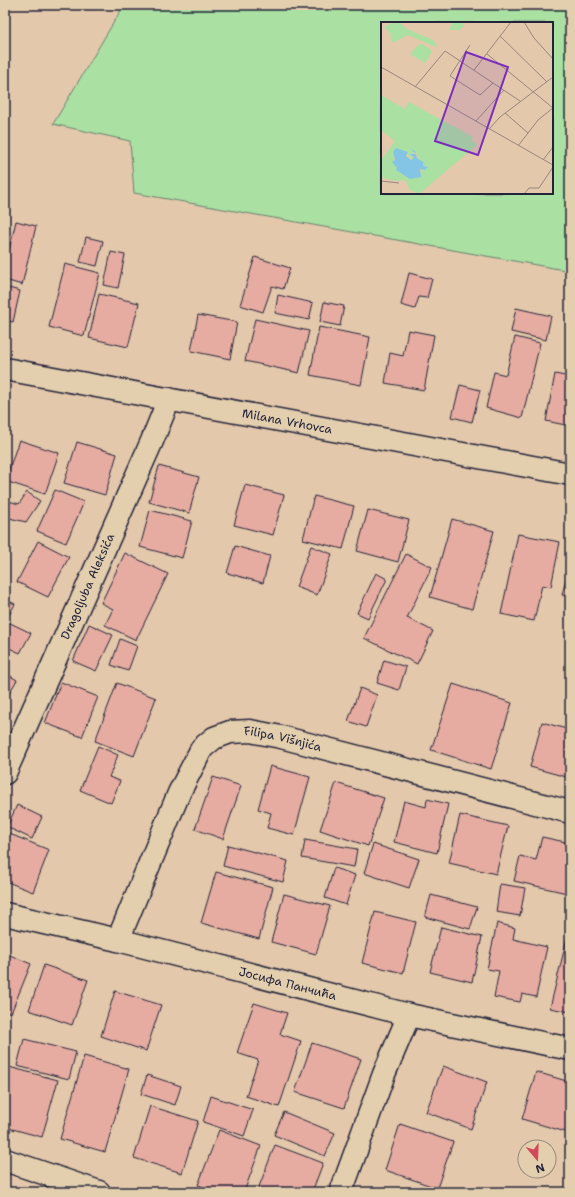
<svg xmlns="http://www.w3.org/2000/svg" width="575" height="1197" font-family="'Shantell Sans',sans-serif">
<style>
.green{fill:#aae0a2;stroke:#66816e;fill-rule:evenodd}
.building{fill:#e6aca1;stroke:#22223b}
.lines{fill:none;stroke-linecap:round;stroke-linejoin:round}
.minor-casing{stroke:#22223b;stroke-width:25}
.minor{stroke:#e3cfae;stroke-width:22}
.labels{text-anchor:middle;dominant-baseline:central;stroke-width:4;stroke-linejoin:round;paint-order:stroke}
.street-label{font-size:12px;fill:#22223b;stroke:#e3cfae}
.inset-road{fill:none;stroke:#96867e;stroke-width:1}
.view{fill:#7b2cbf;fill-opacity:0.15;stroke:#7b2cbf;stroke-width:2}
.inset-edge{fill:none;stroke:#22223b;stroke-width:2}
</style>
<rect width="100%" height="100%" fill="#e4c8ab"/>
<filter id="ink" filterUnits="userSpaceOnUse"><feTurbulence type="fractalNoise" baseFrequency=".025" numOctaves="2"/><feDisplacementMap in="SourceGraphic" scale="8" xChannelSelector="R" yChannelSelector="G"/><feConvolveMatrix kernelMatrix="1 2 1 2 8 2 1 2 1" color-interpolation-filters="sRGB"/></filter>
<g filter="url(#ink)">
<path class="green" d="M124,5H570V271L134,193L130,141L53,124ZM382,23H552V193H382Z"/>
<g class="building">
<polygon points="16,221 36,226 22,285 5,280 5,267"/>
<polygon points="86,237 103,241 97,266 80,262"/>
<polygon points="111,252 125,255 118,288 104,285"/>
<polygon points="255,257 290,268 283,289 272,286 263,312 240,305"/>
<polygon points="65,264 100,273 84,336 49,327"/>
<polygon points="409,273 432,279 427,298 419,297 415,309 401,305"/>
<polygon points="5,287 20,291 13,322 5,320"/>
<polygon points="99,294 139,303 128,347 89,338"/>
<polygon points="278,295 313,303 309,320 275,313"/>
<polygon points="324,302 344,306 340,326 320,322"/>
<polygon points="516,308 551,316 546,340 511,332"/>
<polygon points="198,315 237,322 230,359 191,351"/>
<polygon points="255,319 309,331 299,373 245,361"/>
<polygon points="319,327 370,337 361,385 310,375"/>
<polygon points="408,330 434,335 424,390 385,383 390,353 403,356"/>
<polygon points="515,337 540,343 522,418 486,408 494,372 506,375"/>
<polygon points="555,374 570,377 570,426 546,421"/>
<polygon points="460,385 480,390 472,422 452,417"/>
<polygon points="19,440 59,453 45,494 5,481"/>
<polygon points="77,442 117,454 105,495 64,483"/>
<polygon points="159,466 199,477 189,513 149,502"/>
<polygon points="245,485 284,495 273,535 234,525"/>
<polygon points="55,490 84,502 66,543 37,531"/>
<polygon points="27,492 40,501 26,522 5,517 5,500 19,504"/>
<polygon points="314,496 354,506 343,549 303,539"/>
<polygon points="150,510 192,521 182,558 140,547"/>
<polygon points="368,510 409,520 398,562 357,551"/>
<polygon points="452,519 494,531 472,609 430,597"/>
<polygon points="518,534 560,542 551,587 542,585 534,621 501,614"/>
<polygon points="38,541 69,557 48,597 17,582"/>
<polygon points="235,546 270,556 263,583 227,573"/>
<polygon points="311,546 332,554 317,595 296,587"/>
<polygon points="125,553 168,574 136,640 105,625 113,609 101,603"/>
<polygon points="406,554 432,567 407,618 433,631 417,664 364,638"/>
<polygon points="570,563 570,597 562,595"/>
<polygon points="376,573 387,579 368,618 357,613"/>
<polygon points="5,599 15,604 6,621 31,633 20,653 5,646"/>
<polygon points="89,624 113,635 96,671 73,661"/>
<polygon points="120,639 137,646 128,671 111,665"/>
<polygon points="384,660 406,667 399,690 377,683"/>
<polygon points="5,673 17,680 5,700"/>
<polygon points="61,682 98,697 82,737 45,723"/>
<polygon points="117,683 156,698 134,756 95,741"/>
<polygon points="453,684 512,703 491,769 431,750"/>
<polygon points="360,688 377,695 366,727 348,721"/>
<polygon points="542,722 570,730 570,778 530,767"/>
<polygon points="98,746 118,755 109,777 120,781 111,803 80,790"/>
<polygon points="270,766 310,777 294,835 267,828 271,813 258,809"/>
<polygon points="213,777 241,786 223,839 195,829"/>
<polygon points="336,783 384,798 368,846 320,830"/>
<polygon points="427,799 448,804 437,853 394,842 404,801 426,807"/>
<polygon points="17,805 42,817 32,839 7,827"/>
<polygon points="460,815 508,826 496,874 449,863"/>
<polygon points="5,832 49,850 33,892 5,881"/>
<polygon points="542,837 570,843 570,882 567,893 514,881 520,856 536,860"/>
<polygon points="305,840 357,849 354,867 302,858"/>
<polygon points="373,844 419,859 409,888 364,873"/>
<polygon points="228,845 288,861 283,882 223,866"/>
<polygon points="334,868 355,875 346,905 325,898"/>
<polygon points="216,872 273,887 259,939 201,923"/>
<polygon points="500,884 525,888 520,916 496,912"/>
<polygon points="284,894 330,906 316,954 271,942"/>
<polygon points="431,895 477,907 470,929 425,917"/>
<polygon points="375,912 416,922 403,973 362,963"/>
<polygon points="497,923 515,928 513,939 547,947 536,997 522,994 520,1002 494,997 499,971 487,969"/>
<polygon points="441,927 482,937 472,982 430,972"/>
<polygon points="569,930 570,930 570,1012 550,1008"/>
<polygon points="5,953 31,964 11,1013 5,1011"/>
<polygon points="44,965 88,980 72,1025 29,1010"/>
<polygon points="115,991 161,1005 146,1051 101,1036"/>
<polygon points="254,1003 287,1013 280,1034 301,1041 279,1107 246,1096 258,1060 237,1053"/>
<polygon points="24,1039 76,1052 69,1079 17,1066"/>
<polygon points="312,1043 361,1059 344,1108 295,1092"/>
<polygon points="84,1056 129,1069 105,1152 60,1139"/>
<polygon points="443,1066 487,1082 471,1129 426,1112"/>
<polygon points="9,1067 58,1080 42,1137 5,1127 5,1082"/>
<polygon points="536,1072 570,1082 569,1133 522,1119"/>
<polygon points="147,1075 181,1086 175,1105 141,1094"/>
<polygon points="211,1096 253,1110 244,1136 203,1122"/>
<polygon points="150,1106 198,1121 182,1173 134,1158"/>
<polygon points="284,1112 335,1133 325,1156 274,1135"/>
<polygon points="400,1124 453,1142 437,1188 385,1170"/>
<polygon points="219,1130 261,1146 244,1192 217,1192 198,1185"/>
<polygon points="275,1145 323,1163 312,1192 257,1192"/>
</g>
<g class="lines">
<defs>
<g id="minor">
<path id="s1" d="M5,369L570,474"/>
<path id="s2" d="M5,773L152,441L169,399"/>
<path id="s3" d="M5,914L118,940L409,1015L570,1049"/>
<path id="s4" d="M118,940L179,793L202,748L214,738L230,732L250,731L281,737L570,812"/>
<polyline points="5,1160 99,1192"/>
<polyline points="341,1192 384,1074 409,1015"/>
</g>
</defs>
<use href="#minor" class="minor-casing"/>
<use href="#minor" class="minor"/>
</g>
</g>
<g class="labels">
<g class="street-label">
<text stroke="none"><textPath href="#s1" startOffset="287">Milana Vrhovca</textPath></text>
<text stroke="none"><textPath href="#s2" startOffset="204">Dragoljuba Aleksića</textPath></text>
<text stroke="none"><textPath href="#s4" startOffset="296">Filipa Višnjića</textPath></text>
<text stroke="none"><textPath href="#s3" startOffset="291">Јосифа Панчића</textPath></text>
</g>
</g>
<g transform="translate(381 22)">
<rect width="172" height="172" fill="#e4c8ab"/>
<path d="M13,0H18L26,7L52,18L56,23L55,25L27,13L11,21L9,11L3,5ZM72,0H81L83,4L78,8H68ZM42,22L51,29L44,41L29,32L36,24ZM0,73L24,87L28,80L92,115L91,119L96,123L38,172L29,168L24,158L14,159L0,155V138L14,119L0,108ZM16,128L26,130L30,138L33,136L29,133H34L32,130L34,129L42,144L47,145L40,146V152L33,155L19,150L12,135Z" fill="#aae0a2" fill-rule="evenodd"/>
<path d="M15,126L27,130L25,134L30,138L33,136L29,132H35L30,127L34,129L36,136L45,142L42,141V144L47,145L44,148L39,147L40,155L29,157L15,148L16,146L11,140L14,138L12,130Z" fill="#84c5e5"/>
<path class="inset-road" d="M143,0L153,16L172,37M119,14L166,60M89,23L69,54L99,73L112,61M106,32L172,86M0,45L172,143M93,48L130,0M34,65L64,29L139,79M124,91L147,111M95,99L123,68M108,107L119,95L172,55M137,124L157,98L172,86M162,138L172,125M0,159L18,161M143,172L148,166H158L172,145"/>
<path class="view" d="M85,30L127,45L97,133L54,119Z"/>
<rect width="172" height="172" class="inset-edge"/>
</g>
<rect width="575" height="1197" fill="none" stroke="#e3cfae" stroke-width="20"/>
<rect x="10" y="10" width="555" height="1177" fill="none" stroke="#22223b" stroke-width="1.5" filter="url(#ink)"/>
<g transform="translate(537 1159) rotate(161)"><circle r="19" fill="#e3cfae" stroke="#968a80"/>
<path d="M0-3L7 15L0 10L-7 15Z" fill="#d1495b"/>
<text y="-6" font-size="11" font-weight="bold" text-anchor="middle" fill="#22223b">N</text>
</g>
</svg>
